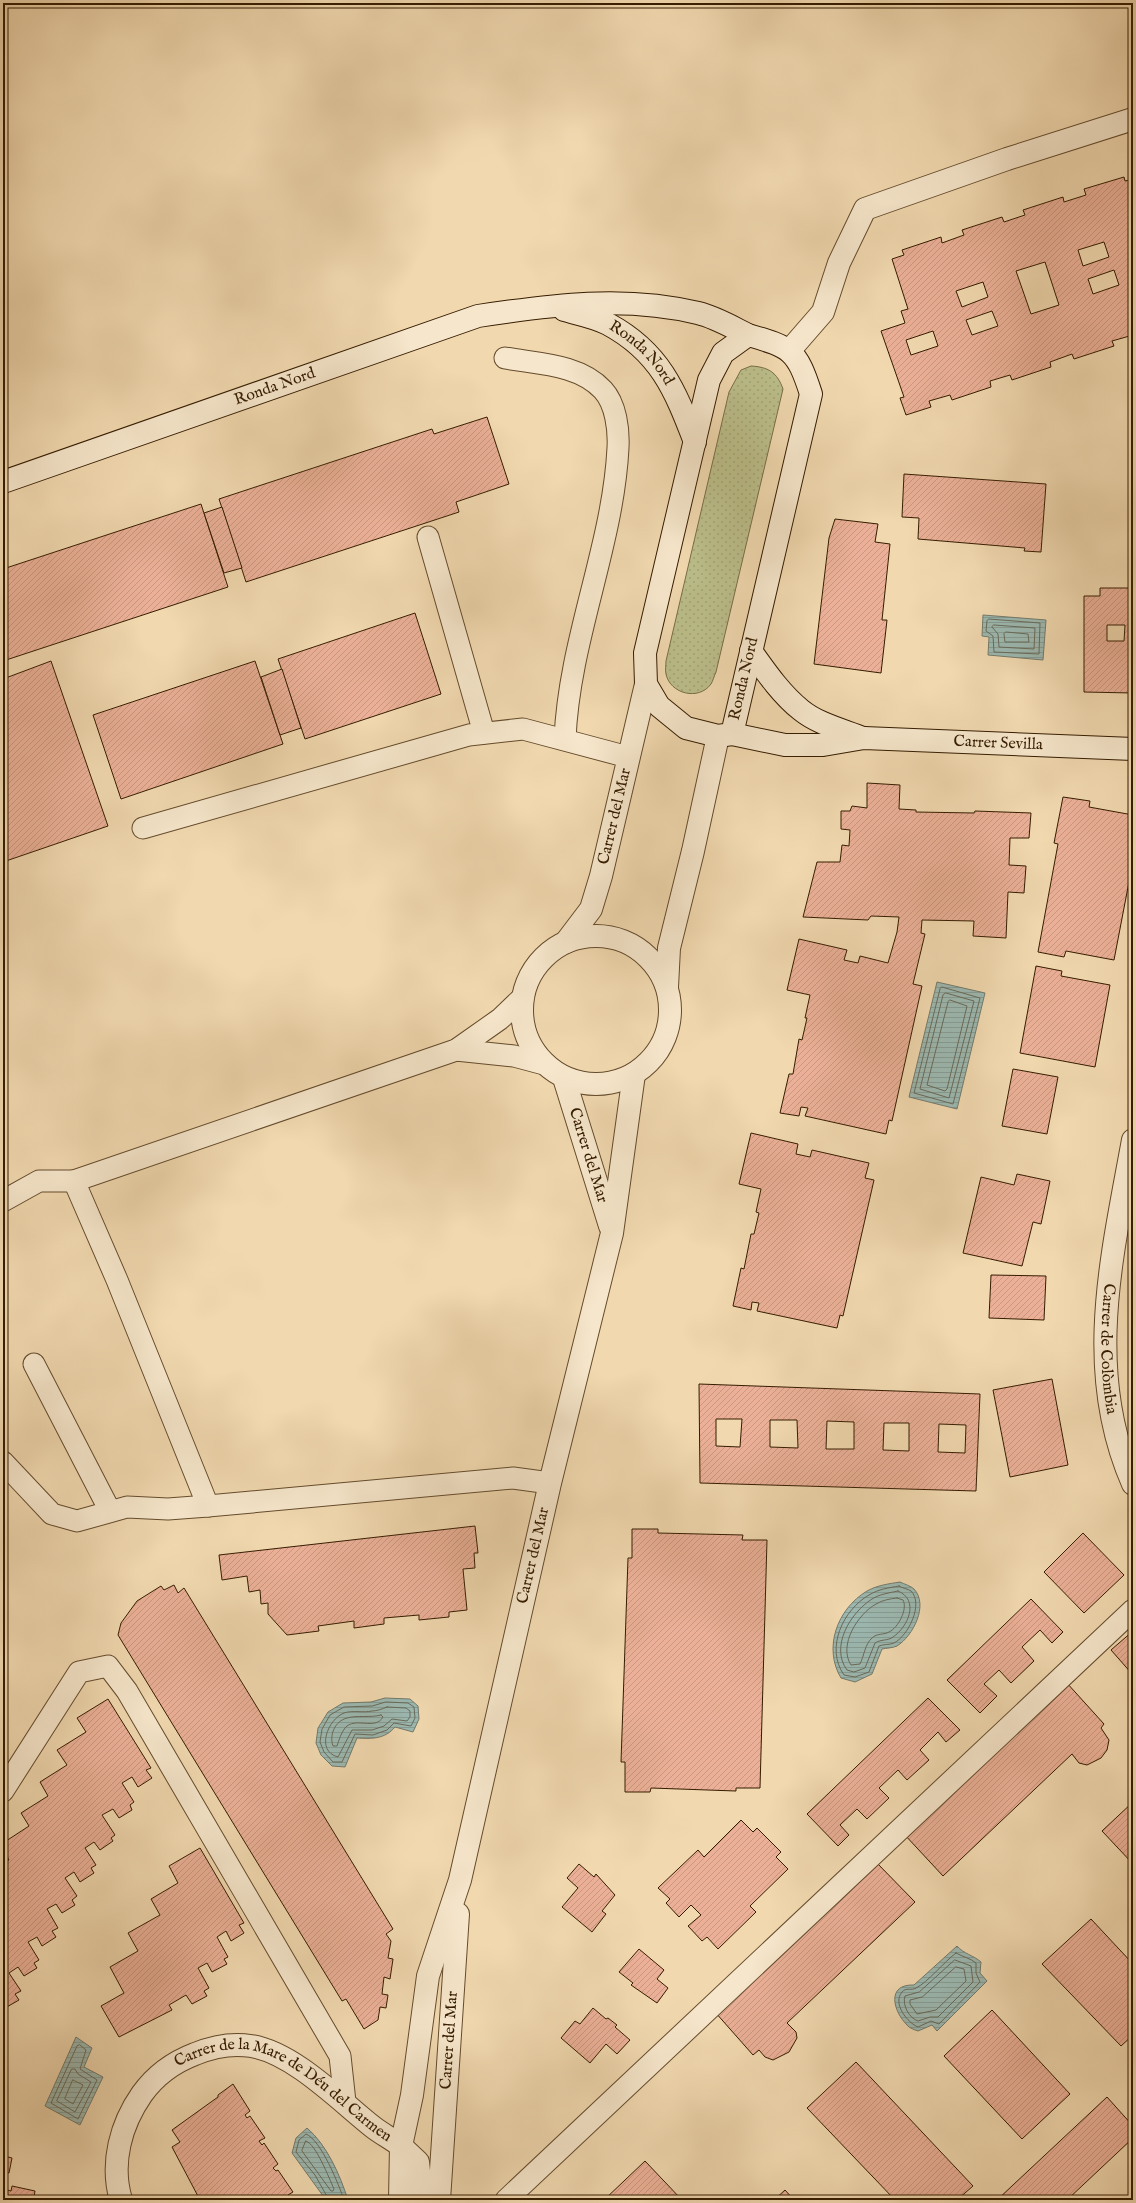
<svg xmlns="http://www.w3.org/2000/svg" width="1136" height="2203" font-family="'IM FELL English',serif">
<style>
.grass{fill:url(#grass-dots);stroke:#786d45}
.water{fill:url(#water-rules);stroke:#737a6b}
.lines{fill:none;stroke-linecap:round;stroke-linejoin:round}
.shore{stroke:#686a59;stroke-width:1}
.building{fill:url(#building-hatch);stroke:#351c00;fill-rule:evenodd}
.service-casing{stroke:#644b2c;stroke-width:23}
.minor-casing{stroke:#644b2c;stroke-width:24}
.tertiary-casing{stroke:#644b2c;stroke-width:24}
.secondary-casing{stroke:#351c00;stroke-width:24}
.service{stroke:#f6e6cb;stroke-width:21}
.minor{stroke:#f6e6cb;stroke-width:22}
.tertiary{stroke:#f6e6cb;stroke-width:22}
.secondary{stroke:#f6e6cb;stroke-width:22}
.labels{text-anchor:middle;dominant-baseline:central;stroke-width:3;stroke-linejoin:round;paint-order:stroke}
.street-label{font-size:16px;fill:#351c00;stroke:#f6e6cb}
</style>
<defs>
<pattern id="grass-dots" width="8" height="8" patternUnits="userSpaceOnUse"><rect width="8" height="8" fill="#bbbe8a"/><path d="M2 2h.1M6 6h.1" fill="none" stroke="#a1a375" stroke-width="1.8" stroke-linecap="round"/></pattern>
<pattern id="water-rules" width="6" height="5" patternUnits="userSpaceOnUse"><rect width="6" height="5" fill="#9cb9b2"/><path d="M0 2.5h6" fill="none" stroke="#879e97"/></pattern>
<pattern id="building-hatch" width="6" height="6" patternUnits="userSpaceOnUse"><rect width="6" height="6" fill="#ebb097"/><path d="M-1 1l2-2M0 6l6-6M5 7l2-2" fill="none" stroke="#ca9780"/></pattern>
</defs>
<rect width="100%" height="100%" fill="#f1d8af"/>
<filter id="stains"><feTurbulence type="fractalNoise" baseFrequency=".005" numOctaves="4"/><feColorMatrix values="0 0 0 0 .2 0 0 0 0 .09 0 0 0 0 .02 0 0 0 .5 -.17"/></filter>
<radialGradient id="worn" r=".72"><stop offset=".6" stop-color="#630" stop-opacity="0"/><stop offset="1" stop-color="#630" stop-opacity=".3"/></radialGradient>
<path class="grass" d="M751,366C768,367 777,372 783,389L716,672C714,676 713,681 711,684C699,701 670,694 666,674C665,670 666,665 666,661L729,392L741,370Z"/>
<g class="water">
<polygon points="983,615 1046,620 1043,660 988,655 989,637 982,636"/>
<polygon points="937,982 985,993 957,1109 909,1097"/>
<path d="M900,1582C904,1584 911,1586 914,1589C929,1605 913,1636 897,1646C893,1648 886,1648 882,1649L872,1674L855,1682L841,1678C823,1648 837,1609 867,1591C878,1585 888,1584 900,1582Z"/>
<path d="M385,1698L410,1699L418,1706L419,1719L413,1732L395,1727C385,1739 372,1739 357,1738L345,1767L332,1766L321,1755L316,1743L318,1728L328,1712L343,1703L371,1702Z"/>
<path d="M957,1946C964,1954 973,1955 981,1962L980,1973L987,1981L937,2031L932,2025L918,2031C915,2030 909,2028 907,2025C893,2011 886,1984 914,1985Z"/>
<polygon points="76,2037 92,2048 84,2067 103,2077 80,2125 45,2106"/>
<path d="M307,2128C327,2145 340,2175 348,2200H326L292,2153L296,2138Z"/>
</g>
<g class="lines">
<g class="shore">
<polygon points="989,619 1040,623 1039,654 994,652 993,636 986,631 987,621"/>
<polygon points="994,625 1035,628 1034,649 999,647 998,634 992,627"/>
<polygon points="1006,632 1028,634 1029,642 1005,642 1004,634"/>
<polygon points="942,987 980,998 953,1104 914,1093 940,989"/>
<polygon points="946,993 974,1001 949,1098 920,1089 943,995"/>
<polygon points="950,1000 967,1006 947,1089 945,1091 927,1085 948,1002"/>
<path d="M899,1586C902,1588 908,1589 911,1591C924,1604 908,1636 894,1643C889,1645 884,1644 879,1646L869,1672L855,1677L844,1675C825,1648 843,1610 869,1595C879,1589 888,1588 899,1586Z"/>
<path d="M898,1591C920,1600 908,1627 893,1637C888,1641 881,1639 875,1643L865,1668L854,1672L847,1670C830,1647 850,1613 872,1599C880,1594 889,1593 898,1591Z"/>
<path d="M897,1598L903,1600C908,1609 898,1628 889,1632C884,1635 877,1633 872,1638C865,1644 864,1656 860,1664L851,1665C838,1645 858,1614 876,1604C883,1600 889,1599 897,1598Z"/>
<polygon points="386,1702 408,1703 414,1707 415,1718 411,1726 394,1723 387,1730 373,1735 355,1734 342,1762 333,1762 324,1752 320,1742 322,1729 330,1715 344,1707 372,1706"/>
<path d="M387,1707L406,1708L410,1711V1717L407,1721L392,1719L384,1726L372,1730H352L338,1757C315,1751 328,1719 344,1713C352,1710 364,1713 372,1711C377,1711 382,1709 387,1707Z"/>
<path d="M381,1715L383,1717C375,1731 355,1716 345,1728C341,1733 339,1740 337,1746H333C329,1735 335,1721 347,1718C357,1715 370,1718 381,1715Z"/>
<path d="M956,1953C963,1957 970,1958 976,1963V1973L980,1982L939,2024L931,2021L918,2027C908,2023 892,2004 902,1992C906,1987 911,1991 916,1988C927,1983 945,1961 956,1953Z"/>
<path d="M955,1960L971,1966L973,1982L938,2017H930L918,2021C909,2018 902,2005 905,1996L919,1992Z"/>
<polygon points="956,1967 964,1969 966,1981 936,2010 917,2014 910,2004 910,2000 922,1997"/>
<polygon points="80,2045 86,2050 80,2069 97,2080 78,2119 51,2103 77,2046"/>
<polygon points="72,2069 75,2069 78,2074 91,2082 75,2112 57,2101"/>
<polygon points="73,2080 83,2085 73,2104 65,2099"/>
<path d="M306,2141C316,2144 329,2178 334,2189L333,2191H331L302,2151Z"/>
<path d="M329,2200L315,2175L296,2152L299,2140L306,2134C321,2140 339,2185 344,2200"/>
</g>
</g>
<g class="building">
<path d="M1124,177L1125,181L1133,179V335L1112,341L1114,346L1074,359L1072,354L1050,362L1051,367L1012,380L1010,375L990,381L991,387L952,400L950,395L929,401L931,407L906,415L900,398L904,397L881,331L905,323L901,311L908,309L892,259L904,255L902,250L941,237L942,243L964,235L962,230L1002,217L1004,222L1025,215L1023,210L1063,197L1064,202L1086,195L1084,189ZM1104,242L1109,257L1083,266L1078,250ZM1045,262L1059,305L1031,314L1016,271ZM1114,270L1119,285L1093,294L1088,279ZM983,282L988,297L962,307L956,291ZM992,311L998,326L972,335L966,320ZM933,331L938,346L911,355L906,340Z"/>
<polygon points="487,417 509,484 456,502 459,512 246,582 219,499 432,429 434,434"/>
<polygon points="904,474 1046,484 1041,552 1024,551 1025,548 918,539 919,518 902,517"/>
<polygon points="201,504 228,587 3,661 3,569"/>
<polygon points="222,507 242,568 224,573 204,513"/>
<polygon points="835,519 878,524 875,542 890,544 882,620 887,620 881,673 814,664 829,538"/>
<path d="M1100,588H1133V693L1084,692V596H1100ZM1107,625H1125L1124,641H1107Z"/>
<polygon points="415,613 441,694 305,739 278,659"/>
<polygon points="51,661 108,826 3,862 3,679"/>
<polygon points="255,661 283,744 121,799 93,715"/>
<polygon points="282,669 301,728 280,735 261,677"/>
<polygon points="867,783 900,785 899,809 916,810 916,812 974,813 975,811 1031,813 1029,838 1010,838 1009,865 1026,866 1024,893 1008,892 1006,938 973,936 974,921 922,920 921,933 925,934 913,984 922,986 892,1121 889,1120 886,1134 805,1116 808,1108 801,1107 799,1116 780,1113 789,1074 793,1074 799,1039 802,1040 807,1018 805,1018 810,995 787,990 799,939 847,950 844,960 858,963 860,956 888,963 897,932 899,917 871,916 868,920 803,917 817,862 840,862 842,845 849,846 850,830 841,829 841,811 850,811 852,806 867,808"/>
<polygon points="1063,797 1090,801 1089,807 1133,815 1133,839 1130,857 1133,857 1133,861 1114,960 1066,951 1064,957 1038,952 1058,844 1054,843"/>
<polygon points="1036,966 1062,971 1061,976 1110,985 1095,1067 1020,1053"/>
<polygon points="1013,1069 1058,1077 1047,1134 1002,1126"/>
<polygon points="751,1133 798,1144 796,1154 810,1157 812,1150 869,1163 865,1178 874,1180 843,1316 840,1315 837,1328 757,1311 759,1303 752,1302 751,1310 733,1306 741,1268 744,1269 751,1234 754,1234 759,1213 756,1212 761,1189 739,1184"/>
<polygon points="1017,1174 1050,1181 1041,1224 1033,1222 1022,1266 963,1253 981,1177 1014,1185"/>
<polygon points="991,1275 1046,1276 1044,1320 989,1318"/>
<polygon points="1052,1379 1068,1465 1010,1477 993,1390"/>
<path d="M699,1384L980,1394L976,1491L700,1483ZM716,1419H742L740,1447L716,1446ZM770,1420H797L798,1448L770,1447ZM827,1421L854,1422V1449H826ZM884,1423H909V1451L883,1450ZM939,1424L966,1425L965,1453L938,1452Z"/>
<polygon points="475,1526 478,1553 474,1553 475,1568 463,1569 467,1610 449,1612 449,1617 419,1620 419,1615 384,1618 384,1624 354,1628 354,1621 318,1626 319,1631 287,1635 268,1614 268,1603 261,1604 260,1590 249,1592 247,1576 222,1580 219,1555"/>
<polygon points="632,1529 658,1529 658,1533 743,1535 742,1540 767,1540 760,1788 736,1788 736,1791 651,1788 650,1792 625,1792 625,1762 621,1762 628,1558 632,1558"/>
<polygon points="1083,1533 1124,1575 1084,1613 1044,1572"/>
<polygon points="174,1585 178,1593 184,1588 393,1929 386,1934 391,1941 388,1958 393,1959 390,1979 384,1977 382,1994 388,1995 386,2008 380,2007 378,2020 364,2029 346,1999 342,2001 118,1635 121,1623 137,1601 161,1586 164,1590"/>
<polygon points="1031,1599 1063,1632 1052,1643 1040,1630 1022,1647 1034,1661 1011,1683 999,1670 984,1684 997,1696 980,1713 947,1680"/>
<polygon points="1133,1631 1133,1675 1111,1650"/>
<polygon points="1066,1682 1104,1724 1101,1728 1109,1740 1107,1750 1101,1758 1087,1765 1079,1763 1072,1754 943,1876 904,1834"/>
<polygon points="928,1698 960,1730 946,1742 938,1732 920,1750 929,1760 907,1780 898,1770 879,1788 889,1798 867,1819 857,1809 840,1825 849,1835 838,1846 807,1814"/>
<polygon points="108,1699 151,1768 146,1770 152,1778 138,1787 132,1777 122,1783 134,1802 130,1805 132,1810 119,1818 113,1809 102,1815 115,1835 111,1838 113,1841 100,1850 94,1842 85,1848 96,1865 91,1868 94,1873 80,1882 74,1872 65,1878 77,1896 72,1900 75,1905 62,1913 56,1904 47,1909 58,1928 52,1931 56,1937 42,1946 37,1937 28,1942 39,1960 34,1963 37,1968 24,1976 18,1967 9,1973 21,1991 15,1994 19,2000 5,2008 3,2005 3,1863 9,1860 3,1849 3,1843 29,1826 21,1813 48,1796 40,1782 67,1765 57,1750 86,1732 77,1718"/>
<polygon points="1133,1802 1133,1864 1102,1831"/>
<polygon points="741,1820 753,1832 757,1828 781,1852 776,1857 788,1869 750,1906 756,1912 718,1949 707,1937 702,1941 688,1926 701,1915 691,1905 679,1917 666,1903 670,1899 658,1888 698,1850 704,1857"/>
<polygon points="200,1848 244,1923 239,1925 244,1933 231,1941 226,1931 217,1937 228,1957 224,1959 227,1964 212,1972 207,1963 198,1968 209,1988 204,1991 207,1996 192,2004 186,1995 169,2005 172,2010 119,2037 101,2006 124,1993 110,1967 138,1951 128,1933 160,1915 151,1899 178,1883 169,1866"/>
<polygon points="876,1862 915,1902 787,2023 796,2032 797,2038 789,2052 773,2060 765,2057 759,2050 753,2055 715,2012"/>
<polygon points="579,1864 594,1877 596,1874 615,1895 602,1911 606,1914 592,1932 562,1907 578,1888 567,1878"/>
<polygon points="1091,1919 1133,1964 1133,2035 1121,2046 1042,1964"/>
<polygon points="639,1949 664,1970 657,1979 668,1988 657,2003 631,1985 633,1983 619,1972"/>
<polygon points="593,2008 606,2019 608,2018 617,2025 615,2027 630,2040 617,2054 606,2044 590,2063 561,2038 575,2021 580,2024"/>
<polygon points="992,2010 1070,2094 1022,2139 944,2056"/>
<polygon points="856,2062 973,2186 957,2200 895,2200 807,2108"/>
<polygon points="233,2084 250,2111 245,2115 247,2118 250,2116 265,2138 259,2141 262,2145 264,2143 278,2164 273,2168 276,2171 278,2170 293,2192 288,2195 295,2200 200,2200 172,2147 180,2142 172,2130 218,2097 218,2095"/>
<polygon points="1107,2097 1133,2126 1133,2138 1067,2200 997,2200"/>
<polygon points="3,2151 5,2151 4,2156 12,2158 9,2173 3,2172"/>
<polygon points="645,2161 682,2200 604,2200"/>
<polygon points="12,2186 35,2191 34,2197 43,2200 3,2200 3,2189 11,2191"/>
<polygon points="785,2190 794,2200 774,2200"/>
</g>
<g class="lines">
<defs>
<g id="service">
<path d="M505,358C538,364 579,364 603,390C616,404 619,430 618,448C613,546 569,640 565,739"/>
<polyline points="428,537 484,733"/>
<polyline points="143,828 469,735 523,729 628,757"/>
<polyline points="456,1050 514,1056 544,1064"/>
<polyline points="3,1201 39,1181 74,1181"/>
<polyline points="34,1364 110,1511"/>
<polyline points="3,1462 52,1514 77,1521 127,1507 168,1509 208,1506 513,1478 550,1483"/>
<polyline points="208,1506 117,1280 74,1181 456,1050 500,1019 522,998"/>
<polyline points="3,1791 79,1672 108,1666 127,1691 340,2056 345,2102"/>
<polyline points="506,2200 1133,1610"/>
</g>
<g id="minor">
<polyline points="790,350 823,312 839,263 865,209 1007,159 1133,119"/>
<path id="s1" d="M1133,1140C1112,1256 1083,1371 1133,1484"/>
<path id="s2" d="M121,2200C110,2163 121,2124 142,2094C155,2076 174,2062 195,2054C212,2047 232,2043 251,2046C294,2053 340,2101 373,2127C382,2134 392,2139 401,2146"/>
</g>
<g id="tertiary">
<circle cx="596" cy="1010" r="74"/>
<path id="s3" d="M566,942L591,909L601,876L646,684"/>
<polyline points="667,987 669,948 693,851 718,736"/>
<path id="s4" d="M564,1078L610,1226"/>
<polyline points="401,2146 418,2162 422,2200"/>
<path id="s5" d="M400,2200L401,2146L412,2095L428,1976L460,1880L550,1483L612,1233L634,1074"/>
<path id="s6" d="M439,2200L458,1914"/>
</g>
<g id="secondary">
<path id="s7" d="M564,310C578,314 595,317 608,324C660,352 675,390 695,442"/>
<path d="M748,335C791,347 797,350 811,394L732,734L718,736L686,728L659,706L646,684L645,653L709,380L723,353Z"/>
<path id="s8" d="M3,482L478,316C551,305 625,295 698,313C715,317 732,327 748,335"/>
<path d="M751,651C766,672 781,694 801,710C818,724 843,730 863,738"/>
<path id="s9" d="M732,734L785,745H823L864,738L1133,749"/>
</g>
</defs>
<use href="#service" class="service-casing"/>
<use href="#minor" class="minor-casing"/>
<use href="#tertiary" class="tertiary-casing"/>
<use href="#secondary" class="secondary-casing"/>
<use href="#service" class="service"/>
<use href="#minor" class="minor"/>
<use href="#tertiary" class="tertiary"/>
<use href="#secondary" class="secondary"/>
</g>
<g class="labels">
<g class="street-label">
<text stroke="none"><textPath href="#s7" startOffset="91">Ronda Nord</textPath></text>
<text stroke="none"><textPath href="#s8" startOffset="288">Ronda Nord</textPath></text>
<text transform="translate(744 679) rotate(-77)">Ronda Nord</text>
<text stroke="none"><textPath href="#s9" startOffset="268">Carrer Sevilla</textPath></text>
<text stroke="none"><textPath href="#s3" startOffset="137">Carrer del Mar</textPath></text>
<text stroke="none"><textPath href="#s4" startOffset="81">Carrer del Mar</textPath></text>
<text stroke="none"><textPath href="#s1" startOffset="211">Carrer de Colòmbia</textPath></text>
<text stroke="none"><textPath href="#s5" startOffset="660">Carrer del Mar</textPath></text>
<text stroke="none"><textPath href="#s6" startOffset="160">Carrer del Mar</textPath></text>
<text stroke="none"><textPath href="#s2" startOffset="281">Carrer de la Mare de Déu del Carmen</textPath></text>
</g>
</g>
<rect width="1136" height="2203" fill="none" stroke="#f1d8af" stroke-width="16"/>
<rect x="4" y="4" width="1128" height="2195" fill="none" stroke="#351c00" stroke-width="2"/>
<rect x="8" y="8" width="1120" height="2187" fill="none" stroke="#351c00"/>
<rect width="100%" height="100%" filter="url(#stains)"/>
<rect width="100%" height="100%" fill="url(#worn)"/>
</svg>
